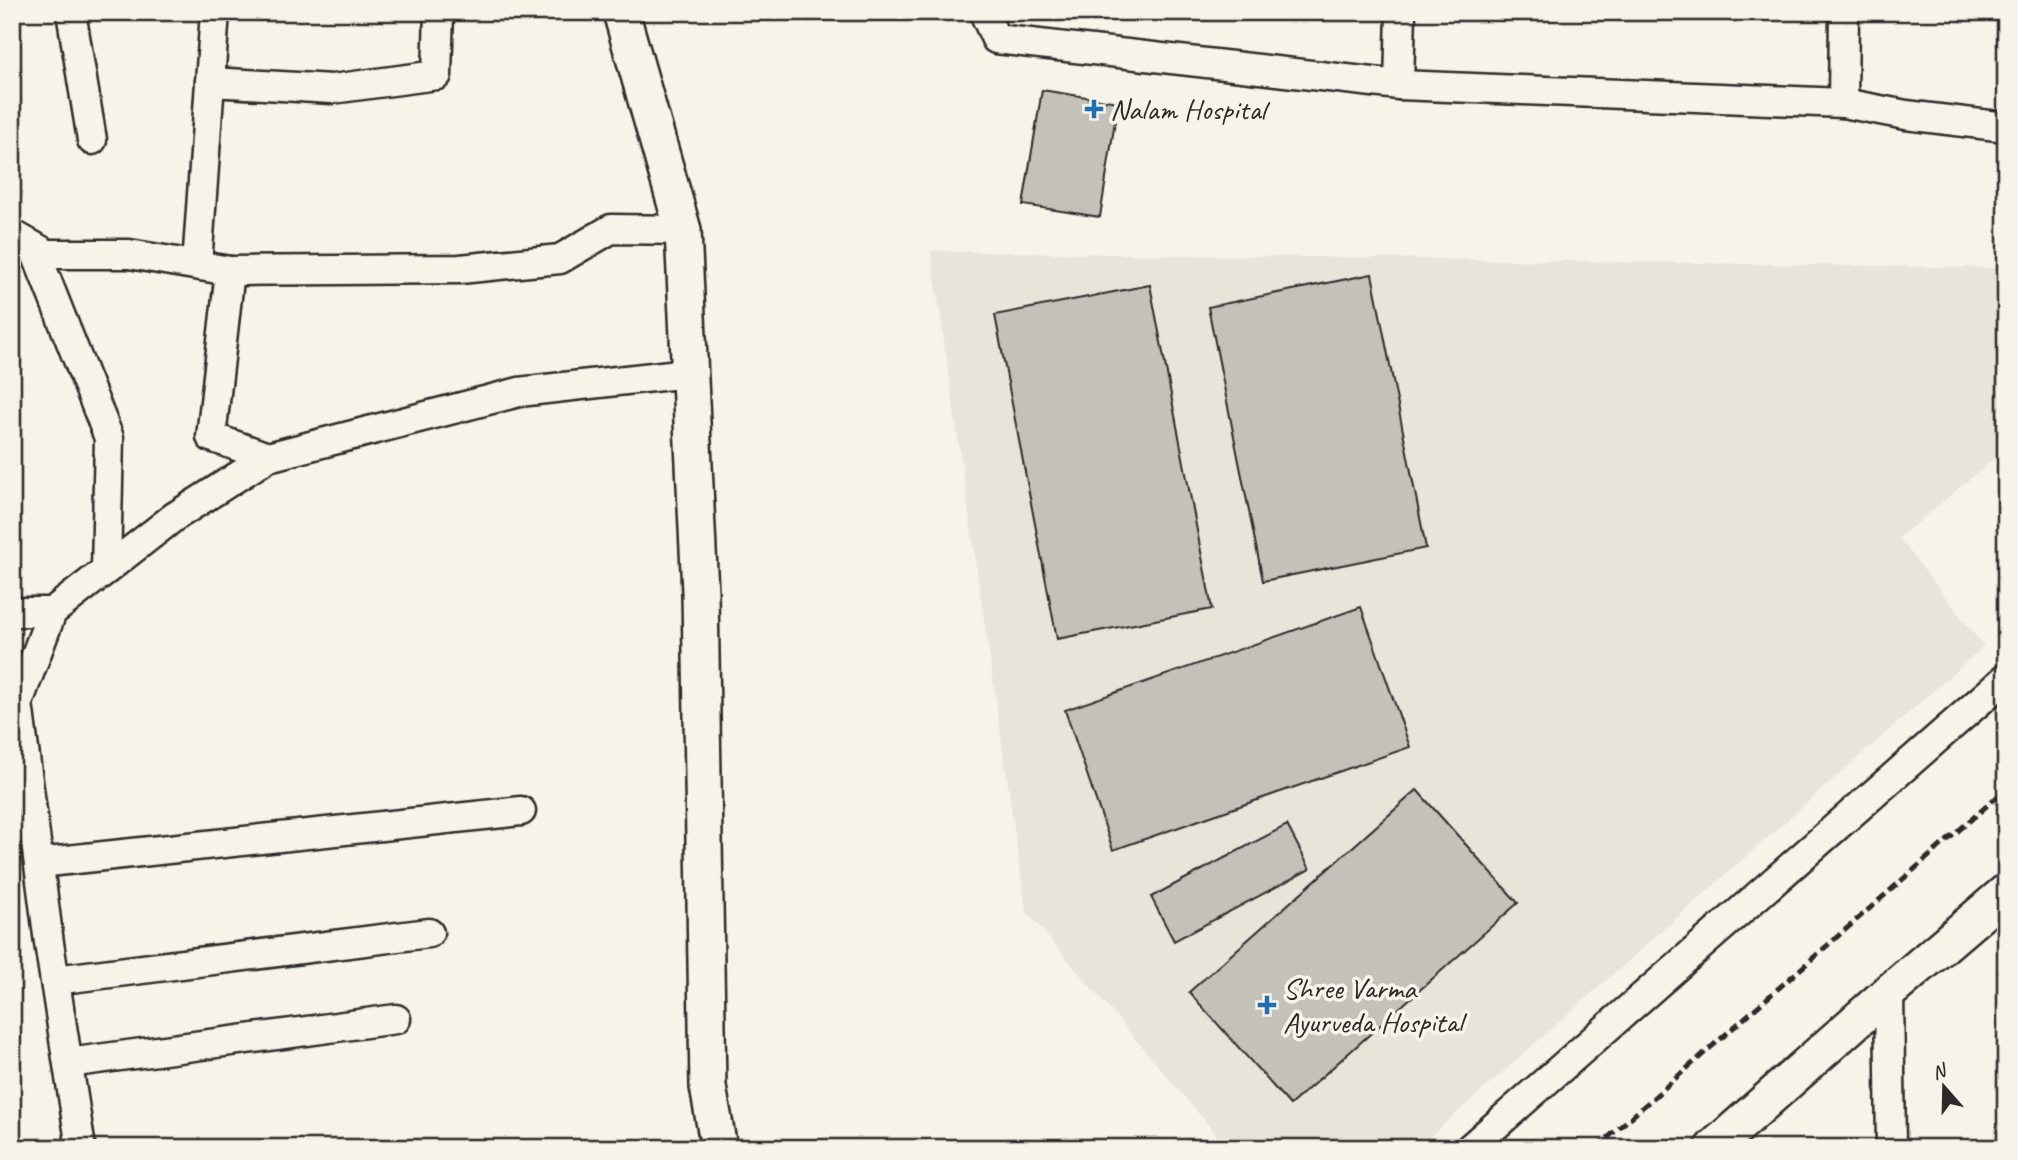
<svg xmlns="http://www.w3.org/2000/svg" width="2018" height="1160" font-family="Caveat,sans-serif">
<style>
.built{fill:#e8e4da}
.building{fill:#c4c1b9;stroke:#2b2b2b;stroke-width:2}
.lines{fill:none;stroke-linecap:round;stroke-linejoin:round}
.minor-casing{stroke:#2b2b2b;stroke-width:33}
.tertiary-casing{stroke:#2b2b2b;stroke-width:40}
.minor{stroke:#f7f3e8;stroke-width:28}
.tertiary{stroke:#f7f3e8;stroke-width:35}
.rail{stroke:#2b2b2b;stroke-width:5;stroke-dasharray:10 5;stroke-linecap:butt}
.poi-dot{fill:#1f6fb2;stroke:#f7f3e8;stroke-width:2.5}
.labels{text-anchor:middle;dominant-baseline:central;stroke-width:7;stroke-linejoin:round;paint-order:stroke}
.poi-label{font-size:30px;fill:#2b2b2b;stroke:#f7f3e8;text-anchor:start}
</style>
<rect width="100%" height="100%" fill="#f7f3e8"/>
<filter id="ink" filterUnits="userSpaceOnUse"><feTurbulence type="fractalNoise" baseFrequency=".0143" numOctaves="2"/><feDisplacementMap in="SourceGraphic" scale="14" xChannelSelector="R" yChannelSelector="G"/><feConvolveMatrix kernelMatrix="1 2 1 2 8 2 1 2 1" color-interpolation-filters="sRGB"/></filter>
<g filter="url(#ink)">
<polygon class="built" points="931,251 2006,268 2006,449 1899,538 1984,646 1417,1148 1228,1148 1026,911"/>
<g class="building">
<polygon points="1042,90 1118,102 1100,217 1023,205"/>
<polygon points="1372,274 1426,548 1263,581 1208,307"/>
<polygon points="1150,285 1212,609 1057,639 995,315"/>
<polygon points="1361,607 1410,747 1113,850 1065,710"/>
<polygon points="1417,790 1518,903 1290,1105 1189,992"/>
<polygon points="1287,825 1310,869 1174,941 1151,897"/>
</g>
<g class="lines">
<defs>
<g id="minor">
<polyline points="71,12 92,140"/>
<polyline points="986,12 986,17 996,39 1399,85 1843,103 1906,115 2006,127"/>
<polyline points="210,82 332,89 437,75 439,12"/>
<polyline points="1399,85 1401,12"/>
<polyline points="1843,103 1844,12"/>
<polyline points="12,234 47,254 129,254 230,271 460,269 560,259 611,229 683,230"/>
<polyline points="33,246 109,438 106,570"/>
<polyline points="197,265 215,12"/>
<polyline points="230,271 211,437 268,457"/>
<polyline points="12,612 52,612"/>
<polyline points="39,863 521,811"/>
<polyline points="55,980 429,933"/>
<polyline points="1889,992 1891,1148"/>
<polyline points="68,1063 396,1019"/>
<polyline points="81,1148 49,943 18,703 52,612 174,517 268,457 519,392 688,373"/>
<polyline points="1470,1148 2006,678"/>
</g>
<g id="tertiary">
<polyline points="621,12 683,230 700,592 708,1087 719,1148"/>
<polyline points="1713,1148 1889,992 2006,892"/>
</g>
</defs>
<use href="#minor" class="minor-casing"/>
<use href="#tertiary" class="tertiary-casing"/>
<use href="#minor" class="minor"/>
<use href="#tertiary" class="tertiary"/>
<polyline class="rail" points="1596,1148 2006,789"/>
</g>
</g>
<g class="poi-dot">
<path d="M1090.5 98.5h7v7h7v7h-7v7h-7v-7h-7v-7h7z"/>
<path d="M1263.5 994.5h7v7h7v7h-7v7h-7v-7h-7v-7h7z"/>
</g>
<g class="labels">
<g class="poi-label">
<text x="1110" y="109">Nalam Hospital</text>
<text x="1283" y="988">Shree Varma<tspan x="1283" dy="34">Ayurveda Hospital</tspan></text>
</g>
</g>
<rect width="2018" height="1160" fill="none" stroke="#f7f3e8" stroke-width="42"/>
<rect x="21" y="21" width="1976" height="1118" fill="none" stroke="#2b2b2b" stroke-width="2.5" filter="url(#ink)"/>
<g transform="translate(1944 1087) rotate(340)" stroke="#f7f3e8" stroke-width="5" paint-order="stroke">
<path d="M0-5L12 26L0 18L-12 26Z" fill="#2b2b2b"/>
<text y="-10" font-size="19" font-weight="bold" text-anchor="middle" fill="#2b2b2b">N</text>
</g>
</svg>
